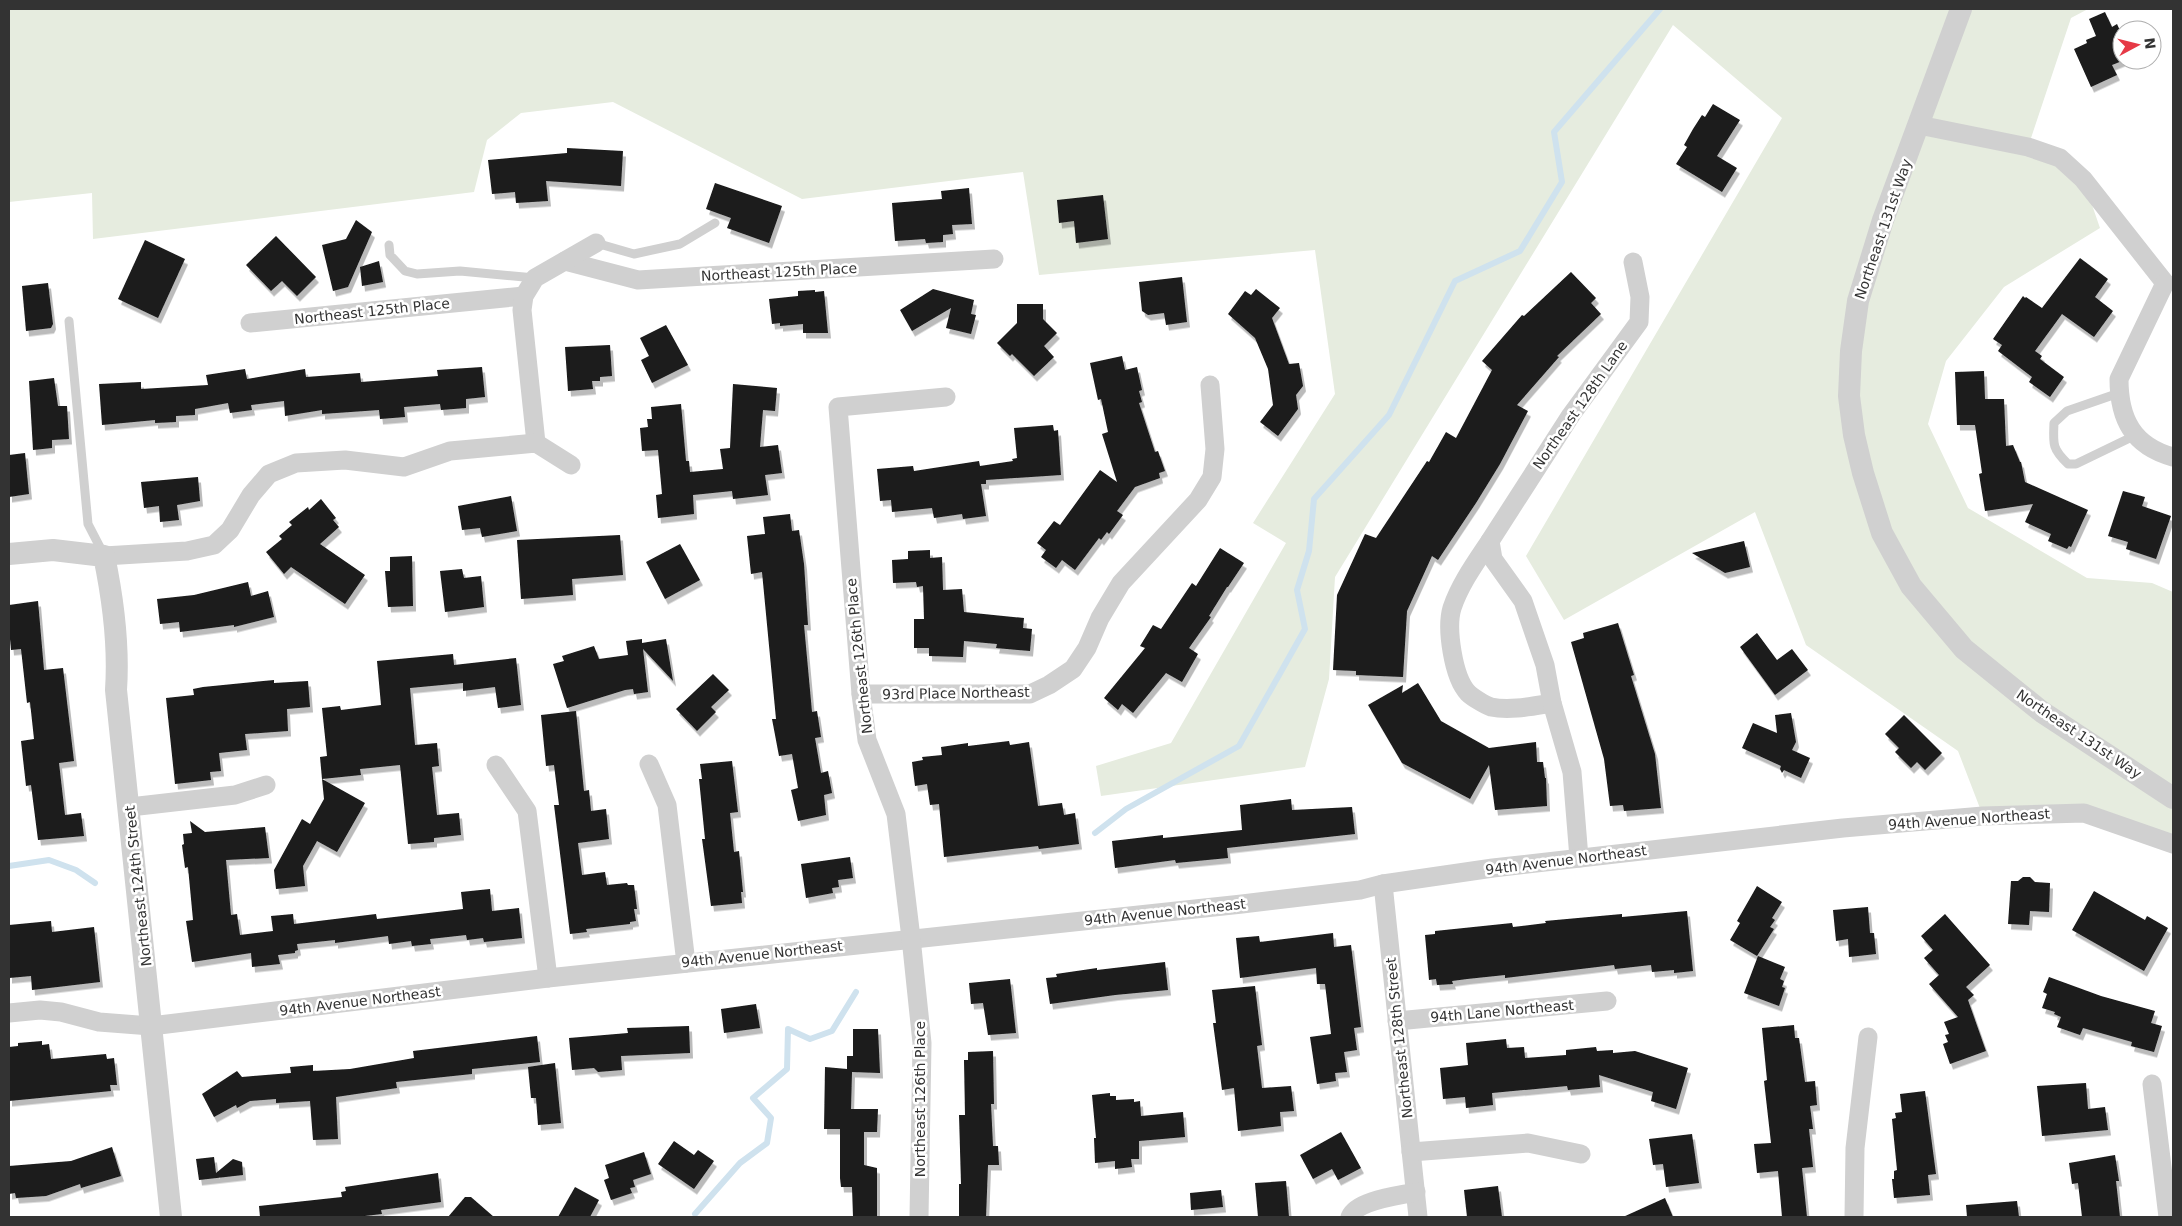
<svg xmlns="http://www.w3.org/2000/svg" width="2182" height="1226" font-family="'DejaVu Sans',sans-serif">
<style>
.green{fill:#e6ecdf}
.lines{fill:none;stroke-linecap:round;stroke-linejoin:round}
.stream{stroke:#cfe2ee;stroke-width:6}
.building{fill:#1a1a1a;filter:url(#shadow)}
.service{stroke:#d0d0d0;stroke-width:9}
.minor{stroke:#d0d0d0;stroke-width:19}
.tertiary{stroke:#d0d0d0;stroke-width:22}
.labels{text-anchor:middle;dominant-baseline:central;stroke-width:5;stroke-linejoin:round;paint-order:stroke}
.street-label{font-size:14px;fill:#333;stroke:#fff}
</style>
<defs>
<filter id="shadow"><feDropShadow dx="3" dy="5.5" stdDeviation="0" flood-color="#0004"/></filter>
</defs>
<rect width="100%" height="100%" fill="#fff"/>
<polygon class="green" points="9,9 2088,9 2071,18 2028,147 2083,179 2100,228 2004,287 1946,361 1928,424 1968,508 2087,578 2152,583 2173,592 2173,844 2084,813 1983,816 1958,751 1806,645 1755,512 1564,620 1526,556 1782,118 1673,25 1335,577 1329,679 1305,767 1101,796 1096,766 1171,743 1286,543 1253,523 1335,394 1315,250 1039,275 1023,172 802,199 613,102 521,113 487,140 474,192 93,239 92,193 9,202"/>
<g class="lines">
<g class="stream">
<polyline points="1095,833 1126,809 1239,746 1305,629 1297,590 1309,551 1314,499 1389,415 1455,281 1520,251 1562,182 1554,132 1660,9"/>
<polyline points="9,866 49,860 76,870 95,883"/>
<polyline points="695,1214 740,1163 767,1143 771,1118 753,1098 787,1069 788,1029 810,1039 832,1031 856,992"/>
</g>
</g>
<g class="building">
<polygon points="2105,12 2112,27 2117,24 2122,35 2122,61 2112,65 2117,75 2091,87 2074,49 2087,43 2086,40 2096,36 2089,19"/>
<polygon points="1713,104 1740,120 1717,156 1737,168 1722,192 1676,164 1687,147 1684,145 1693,129 1702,115 1705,117"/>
<polygon points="567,148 623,151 621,186 546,181 548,201 516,203 515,192 492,194 488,160 567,153"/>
<polygon points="715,183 782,206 769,243 727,228 731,218 706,209"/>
<polygon points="969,188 972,224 952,225 953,234 943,235 943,242 926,243 925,239 895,241 892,203 942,199 941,191"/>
<polygon points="1103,195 1108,239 1076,243 1074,221 1059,223 1057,200"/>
<polygon points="356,220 372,232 348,287 333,291 322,245 346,239"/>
<polygon points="276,236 316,277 297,296 282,281 271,291 246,265"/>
<polygon points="145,240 185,259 158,318 118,299"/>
<polygon points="2080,258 2108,279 2095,297 2113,311 2094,337 2062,314 2035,351 2042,356 2040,359 2064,377 2050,397 2029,382 2032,377 1998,351 2002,345 1993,339 2023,296 2025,298 2026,297 2042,308"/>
<polygon points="379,261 383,282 362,286 360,267"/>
<polygon points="1571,272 1596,298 1591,303 1601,314 1557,356 1559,357 1517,405 1528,411 1500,464 1476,503 1438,560 1432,556 1407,611 1403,677 1356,675 1356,671 1333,670 1337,595 1365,534 1376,538 1427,461 1429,462 1446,432 1456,438 1492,370 1482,361 1522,315 1524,316"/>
<polygon points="1182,277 1187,322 1166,325 1164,313 1148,315 1142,311 1139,282"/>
<polygon points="48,283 53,324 51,328 26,331 22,286"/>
<polygon points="933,289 974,300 971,314 976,315 971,334 946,328 951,308 912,331 900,310"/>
<polygon points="1256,289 1280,308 1272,318 1289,364 1299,363 1303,386 1296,395 1298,409 1278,436 1260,422 1273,405 1268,369 1255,338 1228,314 1245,291 1251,295"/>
<polygon points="815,290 815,292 824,291 828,333 803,333 803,324 780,326 780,323 772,324 769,299 798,296 798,291"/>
<polygon points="1017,304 1043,304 1043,319 1057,333 1044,346 1054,357 1034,376 1012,354 1010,356 997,343 1017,323"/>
<polygon points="666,325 688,365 652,383 641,360 649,356 640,338"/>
<polygon points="610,345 612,376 600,377 600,381 592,381 593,389 568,391 565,347"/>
<polygon points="1122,356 1125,370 1137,367 1142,390 1139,391 1142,402 1139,403 1155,452 1158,451 1165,471 1159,473 1160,478 1135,487 1117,511 1123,515 1109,534 1107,532 1101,540 1099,538 1075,570 1062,560 1056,568 1041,557 1046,550 1037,543 1054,521 1060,525 1100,470 1117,482 1102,434 1108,432 1101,399 1098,400 1090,363"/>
<polygon points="482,367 485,397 466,399 466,408 441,410 440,404 404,407 405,417 380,419 379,410 322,414 322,410 285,416 284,401 251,405 252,410 230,413 228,403 195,409 195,415 176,416 176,422 155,423 155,420 102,425 99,384 141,382 141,389 208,385 206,375 245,369 247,379 305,369 306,377 360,373 361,382 438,376 437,370"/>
<polygon points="1984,371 1985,399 2004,399 2006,446 2013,445 2020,462 2021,462 2025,482 2088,510 2071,547 2069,546 2067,549 2048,541 2051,534 2025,522 2033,504 1985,511 1979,474 1982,473 1975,425 1957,425 1955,372"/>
<polygon points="54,378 58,406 67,406 69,439 52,440 52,448 33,450 29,381"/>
<polygon points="733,384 777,388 775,411 763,410 760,447 778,445 782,473 765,475 768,495 733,499 732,491 693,495 694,514 658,518 656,495 662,494 658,450 642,451 640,428 648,427 647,419 652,419 651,407 681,404 686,461 689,461 690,472 723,469 720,449 730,448"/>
<polygon points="1053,425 1054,431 1058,430 1061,475 986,480 986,484 981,484 986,516 963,519 962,514 934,518 932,508 892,512 891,500 880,501 877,469 913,466 914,471 979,461 980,466 1013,461 1012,459 1017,458 1014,428"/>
<polygon points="25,453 29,494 9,497 9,455"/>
<polygon points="198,477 200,501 177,505 179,520 160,522 159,506 144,508 141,482"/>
<polygon points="2123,491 2145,497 2142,506 2171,516 2156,559 2126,549 2128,542 2108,536"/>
<polygon points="511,496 517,531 482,537 480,528 462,530 458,506"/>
<polygon points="321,499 336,518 333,520 339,527 320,544 365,575 345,604 291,567 284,574 266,552 282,539 279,536 292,525 289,522 308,507 309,510"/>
<polygon points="790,514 792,531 799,530 804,564 808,625 804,625 812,712 817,711 821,737 815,738 821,773 828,771 832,793 824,795 826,815 798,821 791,790 798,788 792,754 779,756 772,719 776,719 762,572 751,574 747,536 765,534 763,517"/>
<polygon points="620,535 623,575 572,579 573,595 521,599 517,540"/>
<polygon points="1744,541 1750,567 1725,573 1692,553"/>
<polygon points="680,544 700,580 665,599 646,562"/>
<polygon points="1220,548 1244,563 1228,587 1227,587 1209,616 1211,617 1189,648 1198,654 1182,682 1166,673 1133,713 1122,704 1118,710 1104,698 1145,648 1140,646 1153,625 1161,629 1192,583 1196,586"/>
<polygon points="930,550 930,558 942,557 943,590 962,589 964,612 1024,618 1023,628 1032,629 1030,651 996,648 997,644 964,641 963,657 929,656 929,648 914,648 914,619 924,619 923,586 917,587 916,582 893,583 892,560 908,559 908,551"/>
<polygon points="412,556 413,606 388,607 385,571 390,571 390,557"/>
<polygon points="462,569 464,578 481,576 484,607 445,612 440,571"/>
<polygon points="248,582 251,596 268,591 274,617 234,627 234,625 180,632 179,622 160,624 157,599 194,595"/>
<polygon points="38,601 44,670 63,668 74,761 59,763 65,815 81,813 84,836 38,840 31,785 26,786 21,741 34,739 30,702 27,703 21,649 11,650 10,639 9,639 9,605"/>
<polygon points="1618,623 1634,675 1631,676 1655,754 1661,808 1624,811 1623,805 1610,806 1604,759 1571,642 1584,638 1583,633"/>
<polygon points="1757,633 1777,660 1792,649 1808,670 1775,695 1740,647"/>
<polygon points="642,639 642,643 666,639 673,681 643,649 648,692 634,694 633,689 625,690 567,708 553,664 564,661 562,656 594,646 599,659 628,655 626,641"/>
<polygon points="453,654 454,665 516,658 521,705 498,708 495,687 463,691 463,683 410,688 415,745 437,743 439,766 432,767 437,815 459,813 461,835 434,838 434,842 408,844 400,765 360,769 361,775 322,779 320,757 327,756 322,708 340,706 341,710 381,705 377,661"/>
<polygon points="713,674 729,690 711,707 716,712 697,731 676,709"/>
<polygon points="274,680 274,683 308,681 310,707 287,709 288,731 245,734 247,750 219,753 221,771 210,772 211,780 175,784 166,698 194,695 193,689 203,687"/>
<polygon points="1418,683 1441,721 1489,748 1536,742 1537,762 1543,762 1545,778 1546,778 1547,806 1495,810 1489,765 1470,799 1402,763 1368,705 1403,685 1402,693"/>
<polygon points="576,711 584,791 589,790 591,811 606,809 609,839 578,843 582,875 605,872 607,885 627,883 628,885 634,885 637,909 634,909 636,921 630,922 630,924 586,929 587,932 570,934 554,805 559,805 554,765 546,766 541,715"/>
<polygon points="1791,713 1796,742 1792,750 1810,758 1801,778 1784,770 1782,773 1780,769 1781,766 1742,748 1753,723 1777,733 1775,715"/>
<polygon points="1904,715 1942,753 1925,770 1917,762 1911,768 1895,752 1899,748 1885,734"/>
<polygon points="1009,741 1010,745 1029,742 1038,806 1062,803 1064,815 1075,813 1079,844 1039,849 1038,846 944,857 939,804 930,805 927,784 915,786 912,762 923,760 922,757 942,755 941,747 968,743 968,746"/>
<polygon points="732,761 738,812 730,813 734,852 739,851 743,892 741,892 742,903 711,906 702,839 705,839 699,779 702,779 700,764"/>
<polygon points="322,779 365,803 337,852 317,841 303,866 305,886 276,889 274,870 302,819 310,824 324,799"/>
<polygon points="1291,799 1292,810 1352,807 1355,834 1227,848 1228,858 1176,863 1175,860 1115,868 1112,841 1163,835 1163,838 1242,830 1240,805"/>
<polygon points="190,821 205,832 265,827 269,858 226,860 231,915 237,914 240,935 273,931 271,916 293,914 294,924 376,914 377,919 463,909 461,892 490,889 492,911 519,908 522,938 484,942 483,938 467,940 466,935 430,939 431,944 412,946 411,941 389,944 388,936 335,943 335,940 297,944 298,950 295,951 295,953 278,955 280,964 252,967 251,953 192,962 186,921 193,920 188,867 185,868 182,845 184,844 183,834 192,833"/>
<polygon points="850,857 853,878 838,880 839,887 832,888 833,893 806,898 801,864"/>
<polygon points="2023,877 2030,877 2035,882 2050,883 2049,912 2030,911 2029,925 2008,924 2011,881 2018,881"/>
<polygon points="1757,886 1782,902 1772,918 1775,920 1770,927 1774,929 1757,956 1730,940 1740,923 1737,921"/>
<polygon points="2094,891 2145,920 2147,916 2168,928 2144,971 2072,930"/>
<polygon points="1868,907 1870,933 1874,933 1876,954 1849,957 1848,939 1836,941 1833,910"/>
<polygon points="1687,911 1693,971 1674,973 1674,970 1652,972 1651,965 1615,969 1614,965 1505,978 1505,975 1467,979 1452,981 1453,984 1437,985 1436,979 1429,980 1425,935 1435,934 1435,931 1512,923 1513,927 1546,923 1545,921 1622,914 1622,917"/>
<polygon points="1945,914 1990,965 1966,987 1974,995 1968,1000 1986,1051 1950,1064 1943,1044 1948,1042 1945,1035 1949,1034 1944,1022 1958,1017 1929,984 1939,975 1924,958 1933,950 1921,936"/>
<polygon points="51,921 52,932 94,927 100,982 32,990 31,976 9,978 9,925"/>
<polygon points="1333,933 1334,947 1351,945 1361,1027 1354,1028 1357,1050 1344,1052 1347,1072 1335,1073 1336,1081 1317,1084 1310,1037 1331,1034 1325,984 1317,984 1316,968 1240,978 1236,938 1259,936 1260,942"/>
<polygon points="1758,956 1785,967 1780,979 1784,981 1782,987 1785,988 1779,1006 1744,993"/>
<polygon points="1165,962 1168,990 1115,995 1050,1004 1046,978 1057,977 1056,974 1097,968 1097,970"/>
<polygon points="2049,977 2101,996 2155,1011 2151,1023 2162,1026 2154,1052 2131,1046 2132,1042 2083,1028 2080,1035 2057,1027 2061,1017 2054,1014 2055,1012 2042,1008 2047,994 2043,992"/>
<polygon points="1010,979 1016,1033 988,1035 983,1003 971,1004 969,983"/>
<polygon points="1255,986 1262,1045 1257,1046 1262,1088 1291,1086 1294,1111 1280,1112 1281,1126 1238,1131 1234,1088 1222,1090 1213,1023 1216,1023 1212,990"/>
<polygon points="756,1004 760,1028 724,1033 721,1009"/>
<polygon points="1794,1025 1795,1038 1799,1038 1805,1082 1815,1081 1817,1105 1810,1106 1813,1129 1809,1129 1813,1167 1802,1168 1807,1217 1782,1217 1778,1171 1757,1173 1754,1144 1771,1143 1764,1081 1767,1080 1762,1028"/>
<polygon points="689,1026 690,1053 621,1056 622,1070 598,1072 594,1068 572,1070 569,1038 628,1033 627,1028"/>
<polygon points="853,1029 878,1029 880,1073 852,1072 851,1109 878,1109 877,1132 864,1132 864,1165 877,1168 877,1217 853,1217 852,1187 841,1187 840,1178 840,1129 824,1129 825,1067 847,1069 847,1056 853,1056"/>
<polygon points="537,1036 540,1062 472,1069 472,1074 396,1082 397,1088 336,1097 338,1139 313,1140 310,1101 276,1103 276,1099 250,1101 237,1108 236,1105 214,1117 202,1094 237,1071 242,1077 291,1073 290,1067 313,1065 313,1071 350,1069 414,1058 413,1051"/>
<polygon points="1506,1039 1507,1048 1524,1047 1525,1058 1566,1055 1566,1050 1596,1047 1597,1051 1613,1050 1613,1053 1635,1051 1688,1068 1676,1109 1651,1101 1653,1092 1599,1075 1600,1087 1568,1090 1567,1086 1492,1093 1493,1105 1466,1108 1465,1097 1443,1099 1440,1068 1468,1065 1466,1043"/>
<polygon points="42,1041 42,1045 49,1044 51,1059 106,1054 107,1059 114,1058 117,1085 110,1085 111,1091 9,1101 9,1047 18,1046 18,1043"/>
<polygon points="993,1051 994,1104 991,1104 993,1146 998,1146 999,1165 988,1165 986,1217 959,1217 959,1184 961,1184 959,1115 965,1115 964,1060 968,1060 968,1052"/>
<polygon points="555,1063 561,1123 538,1125 536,1098 531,1098 528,1067"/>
<polygon points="2086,1083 2088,1109 2105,1107 2108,1130 2042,1136 2037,1086"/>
<polygon points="1925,1091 1936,1174 1928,1175 1930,1195 1894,1198 1892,1179 1894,1179 1894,1171 1897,1170 1892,1119 1896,1118 1895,1113 1902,1112 1900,1094"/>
<polygon points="1110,1093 1110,1096 1116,1096 1116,1100 1134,1099 1134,1102 1140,1101 1141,1116 1183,1112 1185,1137 1139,1141 1139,1159 1131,1159 1132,1167 1115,1169 1115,1161 1095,1163 1094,1138 1096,1138 1092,1095"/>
<polygon points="1341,1132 1361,1168 1338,1180 1332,1169 1313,1179 1300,1155"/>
<polygon points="1692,1134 1699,1183 1666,1187 1663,1164 1653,1165 1649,1139"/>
<polygon points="674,1141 694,1155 698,1150 714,1161 694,1189 658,1164"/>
<polygon points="112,1147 121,1176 81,1188 80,1184 46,1196 16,1198 15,1193 9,1194 9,1166 71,1161"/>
<polygon points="644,1152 651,1174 633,1180 635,1187 630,1188 632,1193 611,1200 604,1180 609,1178 605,1165"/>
<polygon points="2115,1155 2119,1181 2116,1181 2120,1217 2082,1217 2078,1183 2072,1184 2069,1163"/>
<polygon points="214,1157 216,1173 233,1159 242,1162 243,1175 199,1180 196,1159"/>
<polygon points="438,1173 441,1202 381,1210 382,1214 356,1217 260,1217 259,1206 342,1197 341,1192 346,1191 345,1187"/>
<polygon points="1286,1181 1289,1217 1258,1217 1255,1183"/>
<polygon points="1498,1186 1502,1217 1467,1217 1464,1190"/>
<polygon points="575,1187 599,1200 590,1217 558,1217"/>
<polygon points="1221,1190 1223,1207 1191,1210 1190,1193"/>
<polygon points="465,1197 471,1197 494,1217 448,1217"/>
<polygon points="1665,1198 1673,1217 1623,1217"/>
<polygon points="2017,1201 2019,1217 1967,1217 1966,1205"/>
</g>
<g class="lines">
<g class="service">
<polyline points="596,243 634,254 680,244 715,223"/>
<polyline points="389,245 390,255 405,271 417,274 460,271 535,278"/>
<polyline points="69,321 88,524 103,553"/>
<path d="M2119,393L2067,411L2054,423C2053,444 2052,449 2068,464H2076L2136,435"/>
</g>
<g class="minor">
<polyline points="1919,125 2028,147 2060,158 2083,179 2165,283"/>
<polyline points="565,261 638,280 994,259"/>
<path d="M2165,283L2119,379C2119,419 2133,446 2173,457"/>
<polyline points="250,323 524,296"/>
<polyline points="536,443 522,310 524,296 535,278 596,243"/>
<path d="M1490,541C1476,562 1460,584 1452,608C1446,628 1453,677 1468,693C1472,697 1485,705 1491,707C1510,711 1533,706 1552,703"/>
<polyline points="104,556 187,551 214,545 230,530 251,495 269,474 296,463 345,460 404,467 450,451 536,443 571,465"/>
<polyline points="861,694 1030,694 1049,685 1073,669 1087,648 1100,618 1121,583 1198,500 1212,477 1215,449 1210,385"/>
<polyline points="649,764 667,805 686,963"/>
<polyline points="496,765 527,811 548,978"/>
<polyline points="130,807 235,795 266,785"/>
<polyline points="1579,858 1572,772 1552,703 1545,665 1523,601 1493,559 1490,541 1571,415 1639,322 1640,297 1633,262"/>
<polyline points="1383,884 1418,1217"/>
<polyline points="9,1013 40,1010 61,1012 99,1022 151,1026 548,978 1242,904 1360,890 1383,884 1493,868 1843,828 1983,816 2084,813 2173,844"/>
<polyline points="1397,1021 1607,1001"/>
<polyline points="2152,1084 2168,1217"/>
<polyline points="1411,1152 1528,1143 1581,1154"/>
<polyline points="919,1217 922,1043 911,938 896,814 867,740 861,694 838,407 946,397"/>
<path d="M1350,1217C1357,1200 1398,1196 1416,1192"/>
<polyline points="1854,1217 1855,1148 1868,1037"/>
</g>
<g class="tertiary">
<polyline points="1961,9 1883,220 1858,301 1851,351 1849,396 1854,435 1863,473 1882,533 1911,586 1964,649 2042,712 2173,798"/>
<path d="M9,554L53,550L104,556C113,599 119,646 116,690L171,1217"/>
</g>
</g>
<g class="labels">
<g class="street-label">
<text transform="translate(1883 229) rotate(-71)">Northeast 131st Way</text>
<text transform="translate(779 272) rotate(-3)">Northeast 125th Place</text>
<text transform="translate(372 311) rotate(-6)">Northeast 125th Place</text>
<text transform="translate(1580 405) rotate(-55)">Northeast 128th Lane</text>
<text transform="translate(859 656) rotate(-96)">Northeast 126th Place</text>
<text transform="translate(956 693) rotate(-1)">93rd Place Northeast</text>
<text transform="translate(2079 734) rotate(34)">Northeast 131st Way</text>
<text transform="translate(1969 819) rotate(-4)">94th Avenue Northeast</text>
<text transform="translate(1566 860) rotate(-7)">94th Avenue Northeast</text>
<text transform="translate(138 886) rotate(-96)">Northeast 124th Street</text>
<text transform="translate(1165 912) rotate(-6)">94th Avenue Northeast</text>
<text transform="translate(762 954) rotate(-6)">94th Avenue Northeast</text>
<text transform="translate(360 1001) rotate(-7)">94th Avenue Northeast</text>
<text transform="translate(1502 1011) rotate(-5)">94th Lane Northeast</text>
<text transform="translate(1399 1038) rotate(-96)">Northeast 128th Street</text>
<text transform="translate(920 1099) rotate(-90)">Northeast 126th Place</text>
</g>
</g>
<rect width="2182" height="1226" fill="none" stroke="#333333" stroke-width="20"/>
<g transform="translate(2137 45) rotate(83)"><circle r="24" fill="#ffffff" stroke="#adadad"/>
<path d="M0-4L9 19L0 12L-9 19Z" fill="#e63946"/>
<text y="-8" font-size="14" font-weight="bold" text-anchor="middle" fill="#333333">N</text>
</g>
</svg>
